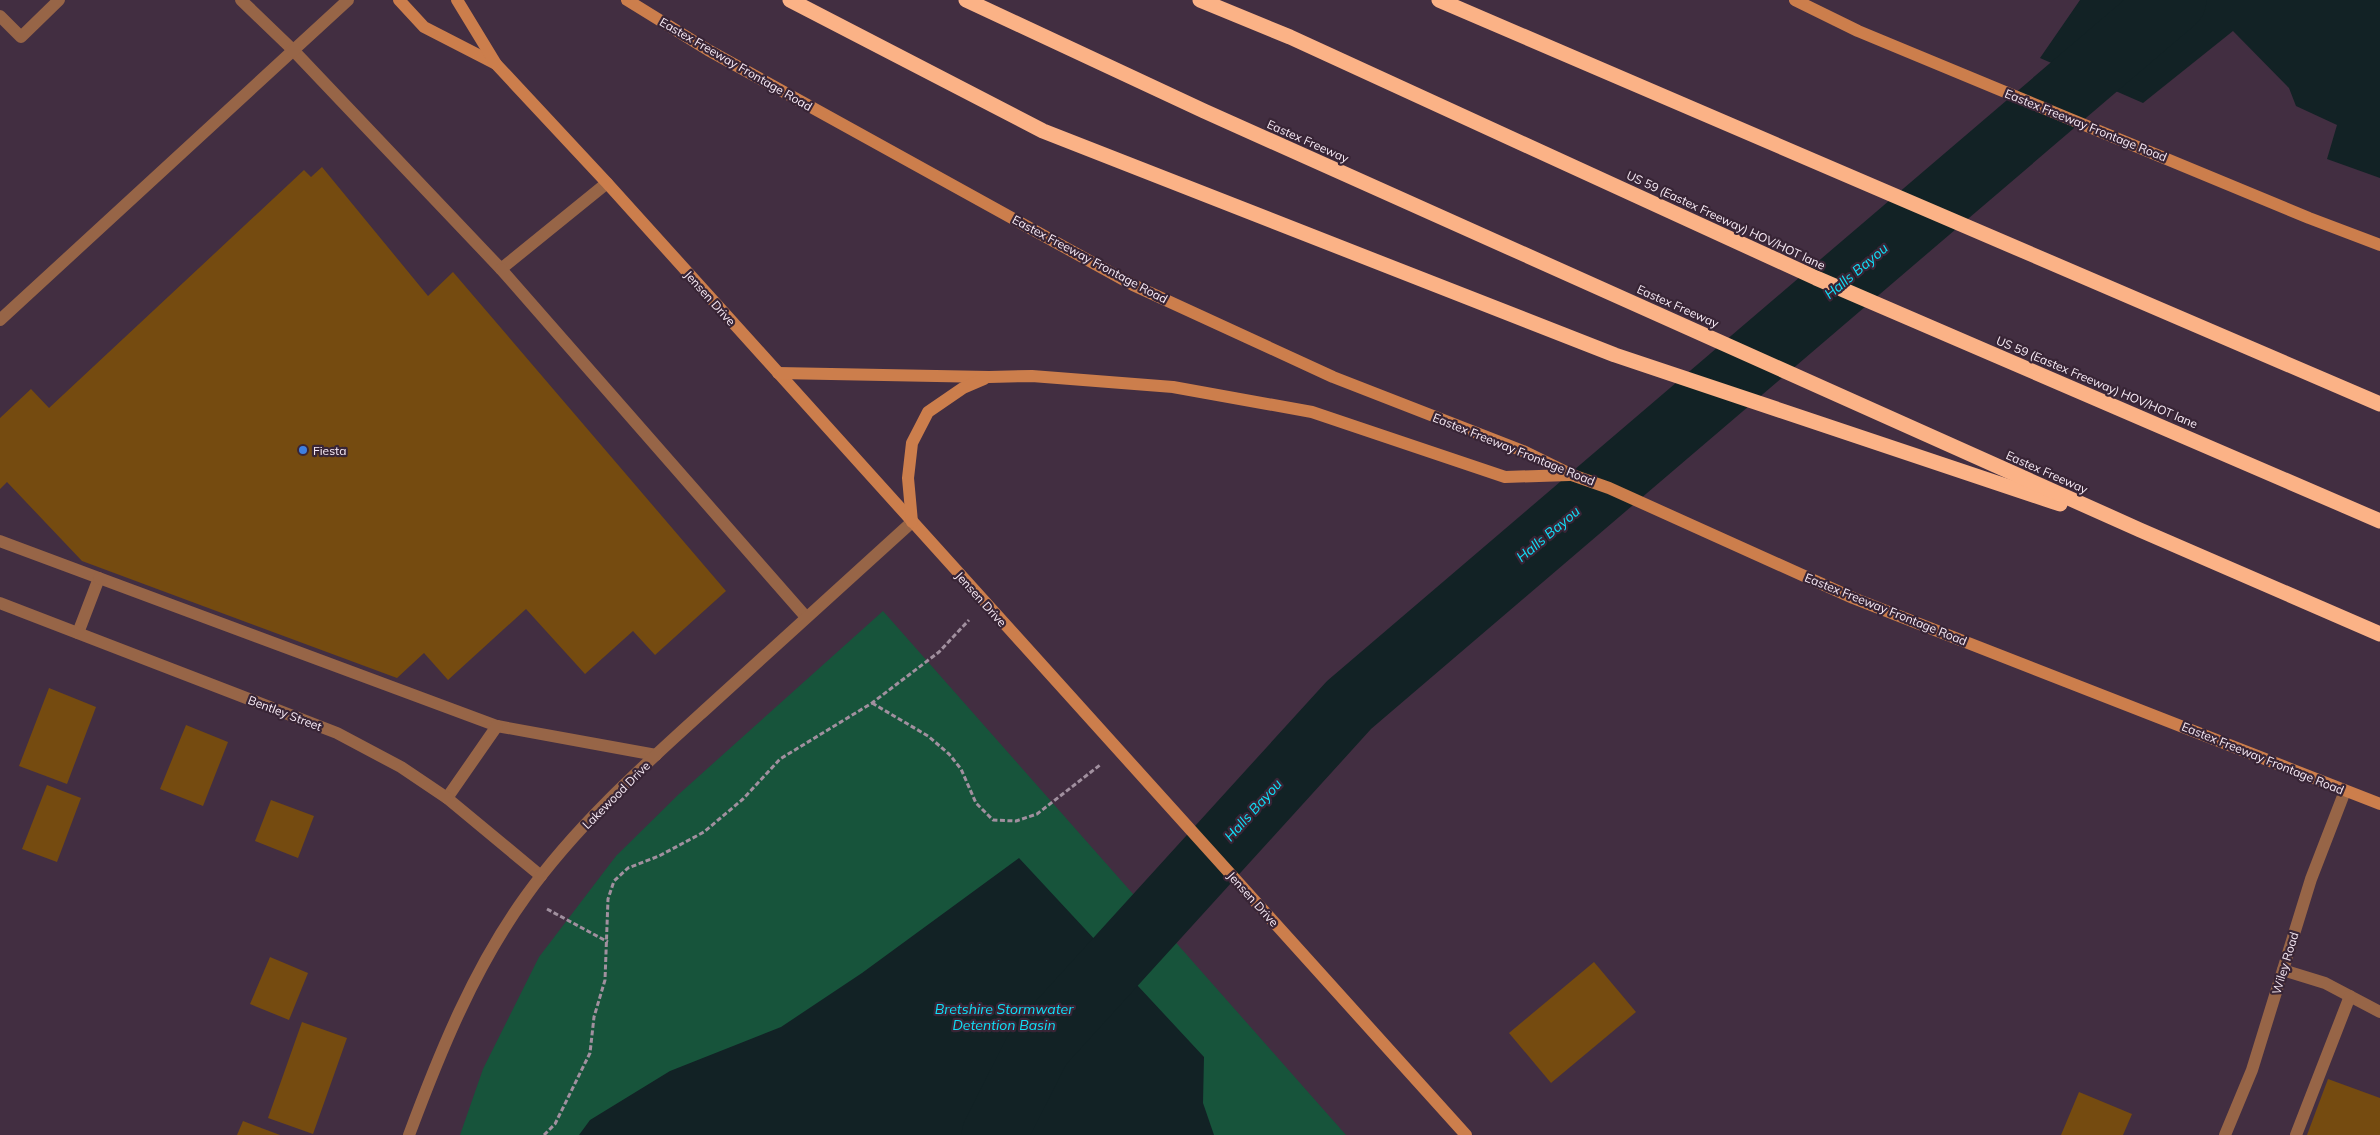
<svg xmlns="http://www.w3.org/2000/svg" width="2380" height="1135" font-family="Mulish,sans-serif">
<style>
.green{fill:#17543b}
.water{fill:#122225}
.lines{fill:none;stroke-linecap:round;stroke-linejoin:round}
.river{stroke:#122225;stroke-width:65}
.building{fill:#754b10}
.path{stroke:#a1909f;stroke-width:3;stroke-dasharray:5 2.5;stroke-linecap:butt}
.service{stroke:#976547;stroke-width:12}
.minor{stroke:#976547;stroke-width:12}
.secondary{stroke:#cc7e4c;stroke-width:12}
.motorway{stroke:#fbb286;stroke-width:15}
.shop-dot{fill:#3f7fe0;stroke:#382536;stroke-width:2}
.labels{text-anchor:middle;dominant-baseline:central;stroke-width:4.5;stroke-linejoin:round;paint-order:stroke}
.street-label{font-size:12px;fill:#f9ecf7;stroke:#382536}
.poi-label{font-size:12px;fill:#f9ecf7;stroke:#382536;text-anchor:start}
.water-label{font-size:14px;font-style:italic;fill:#10e1fa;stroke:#382536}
</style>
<rect width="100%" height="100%" fill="#422e41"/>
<polygon class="green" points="883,611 1346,1135 460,1135 483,1069 539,957 616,856 679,794"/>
<g class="water">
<polygon points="2080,0 2380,0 2380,178 2327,159 2337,125 2296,106 2289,88 2233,31 2143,103 2040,58"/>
<polygon points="1019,858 1204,1057 1203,1103 1214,1135 579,1135 590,1120 670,1071 781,1027 862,973"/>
</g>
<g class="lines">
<polyline class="river" points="994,1135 1039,1046 1349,705 2174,0"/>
</g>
<g class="building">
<polygon points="322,167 428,296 453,272 726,591 655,655 633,631 585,674 526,609 448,680 424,653 397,678 82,561 7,482 0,489 0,418 31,389 49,408 304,170 311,177"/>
<polygon points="49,688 96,707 67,784 19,766"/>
<polygon points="186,725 228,742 203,806 160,789"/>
<polygon points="47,785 81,798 57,862 22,849"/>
<polygon points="271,800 314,816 298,858 255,841"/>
<polygon points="270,957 308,973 289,1020 250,1004"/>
<polygon points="1594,962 1636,1012 1551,1083 1509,1033"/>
<polygon points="302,1022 347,1038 313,1134 268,1118"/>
<polygon points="2328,1079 2380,1098 2380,1135 2307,1135"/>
<polygon points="2079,1092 2132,1114 2123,1135 2061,1135"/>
<polygon points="243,1121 280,1135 237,1135"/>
</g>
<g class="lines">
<g class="path">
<polyline points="872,703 928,736 949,754 961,769 976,803 993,820 1016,821 1037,814 1100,765"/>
<polyline points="547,909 608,942"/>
<polyline points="544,1135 555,1124 590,1053 594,1017 605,980 608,899 614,881 628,868 659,856 704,832 743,799 780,759 872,703 939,652 969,620"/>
</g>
<g class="service">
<polyline points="241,0 293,50 501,269 607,183"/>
<polyline points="0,16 21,37 59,0"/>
<polyline points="501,269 806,617"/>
<polyline points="0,320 348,0"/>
<polyline points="0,541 99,578 78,633"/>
<polyline points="99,578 497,726 656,755"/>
<polyline points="447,798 497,726"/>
<polyline points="2283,970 2325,983 2380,1012"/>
<polyline points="2296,1135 2350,996"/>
</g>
<g class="minor">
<polyline points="0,603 337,733 401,767 447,798 541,876"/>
<path d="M409,1135C440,1052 474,968 526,896C576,826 642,767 705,710C774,647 843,584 912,522"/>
<polyline points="2225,1135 2252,1070 2311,879 2345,791"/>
</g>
<g class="secondary">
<polyline points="399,0 424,27 496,64"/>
<polyline points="457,0 496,64 607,183 1466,1135"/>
<polyline points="627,0 708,50 1133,285 1333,377 1523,451 1572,475 1609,488 1853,598 2380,804"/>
<polyline points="1795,0 1858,31 2309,218 2380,245"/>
<polyline points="778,373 989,377 1032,376 1173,387 1312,412 1505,477 1569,475"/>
<polyline points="912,522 908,478 912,443 928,412 963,388 984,379"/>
</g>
<g class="motorway">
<polyline points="790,0 1043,131 1615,355 2060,504"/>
<polyline points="966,0 1204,111 2140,530 2380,634"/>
<polyline points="1200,0 1290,37 1816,278 2380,521"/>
<polyline points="1439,0 2380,404"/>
</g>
</g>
<circle class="shop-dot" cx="303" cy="450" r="5"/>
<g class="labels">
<g class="street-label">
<text transform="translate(736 64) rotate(30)">Eastex Freeway Frontage Road</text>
<text transform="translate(2086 125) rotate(22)">Eastex Freeway Frontage Road</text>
<text transform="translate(1308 141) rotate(24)">Eastex Freeway</text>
<text transform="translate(1726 220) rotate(25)">US 59 (Eastex Freeway) HOV/HOT lane</text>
<text transform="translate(1090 259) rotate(28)">Eastex Freeway Frontage Road</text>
<text transform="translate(710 298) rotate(48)">Jensen Drive</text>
<text transform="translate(1678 306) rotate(24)">Eastex Freeway</text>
<text transform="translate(2097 382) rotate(23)">US 59 (Eastex Freeway) HOV/HOT lane</text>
<text transform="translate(1514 449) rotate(22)">Eastex Freeway Frontage Road</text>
<text transform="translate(2047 472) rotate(24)">Eastex Freeway</text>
<text transform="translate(981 599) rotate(48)">Jensen Drive</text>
<text transform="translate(1886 609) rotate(22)">Eastex Freeway Frontage Road</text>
<text transform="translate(285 713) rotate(21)">Bentley Street</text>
<text transform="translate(2263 758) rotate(22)">Eastex Freeway Frontage Road</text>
<text transform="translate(616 795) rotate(-45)">Lakewood Drive</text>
<text transform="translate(1253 899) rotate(48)">Jensen Drive</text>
<text transform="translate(2285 963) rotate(-73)">Wiley Road</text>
</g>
<g class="poi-label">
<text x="313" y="450">Fiesta</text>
</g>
<g class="water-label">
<text transform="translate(1856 271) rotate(-40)">Halls Bayou</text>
<text transform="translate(1548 534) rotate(-40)">Halls Bayou</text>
<text transform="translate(1253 810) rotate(-48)">Halls Bayou</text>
<text x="1004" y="1009">Bretshire Stormwater<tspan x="1004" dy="16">Detention Basin</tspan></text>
</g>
</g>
</svg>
